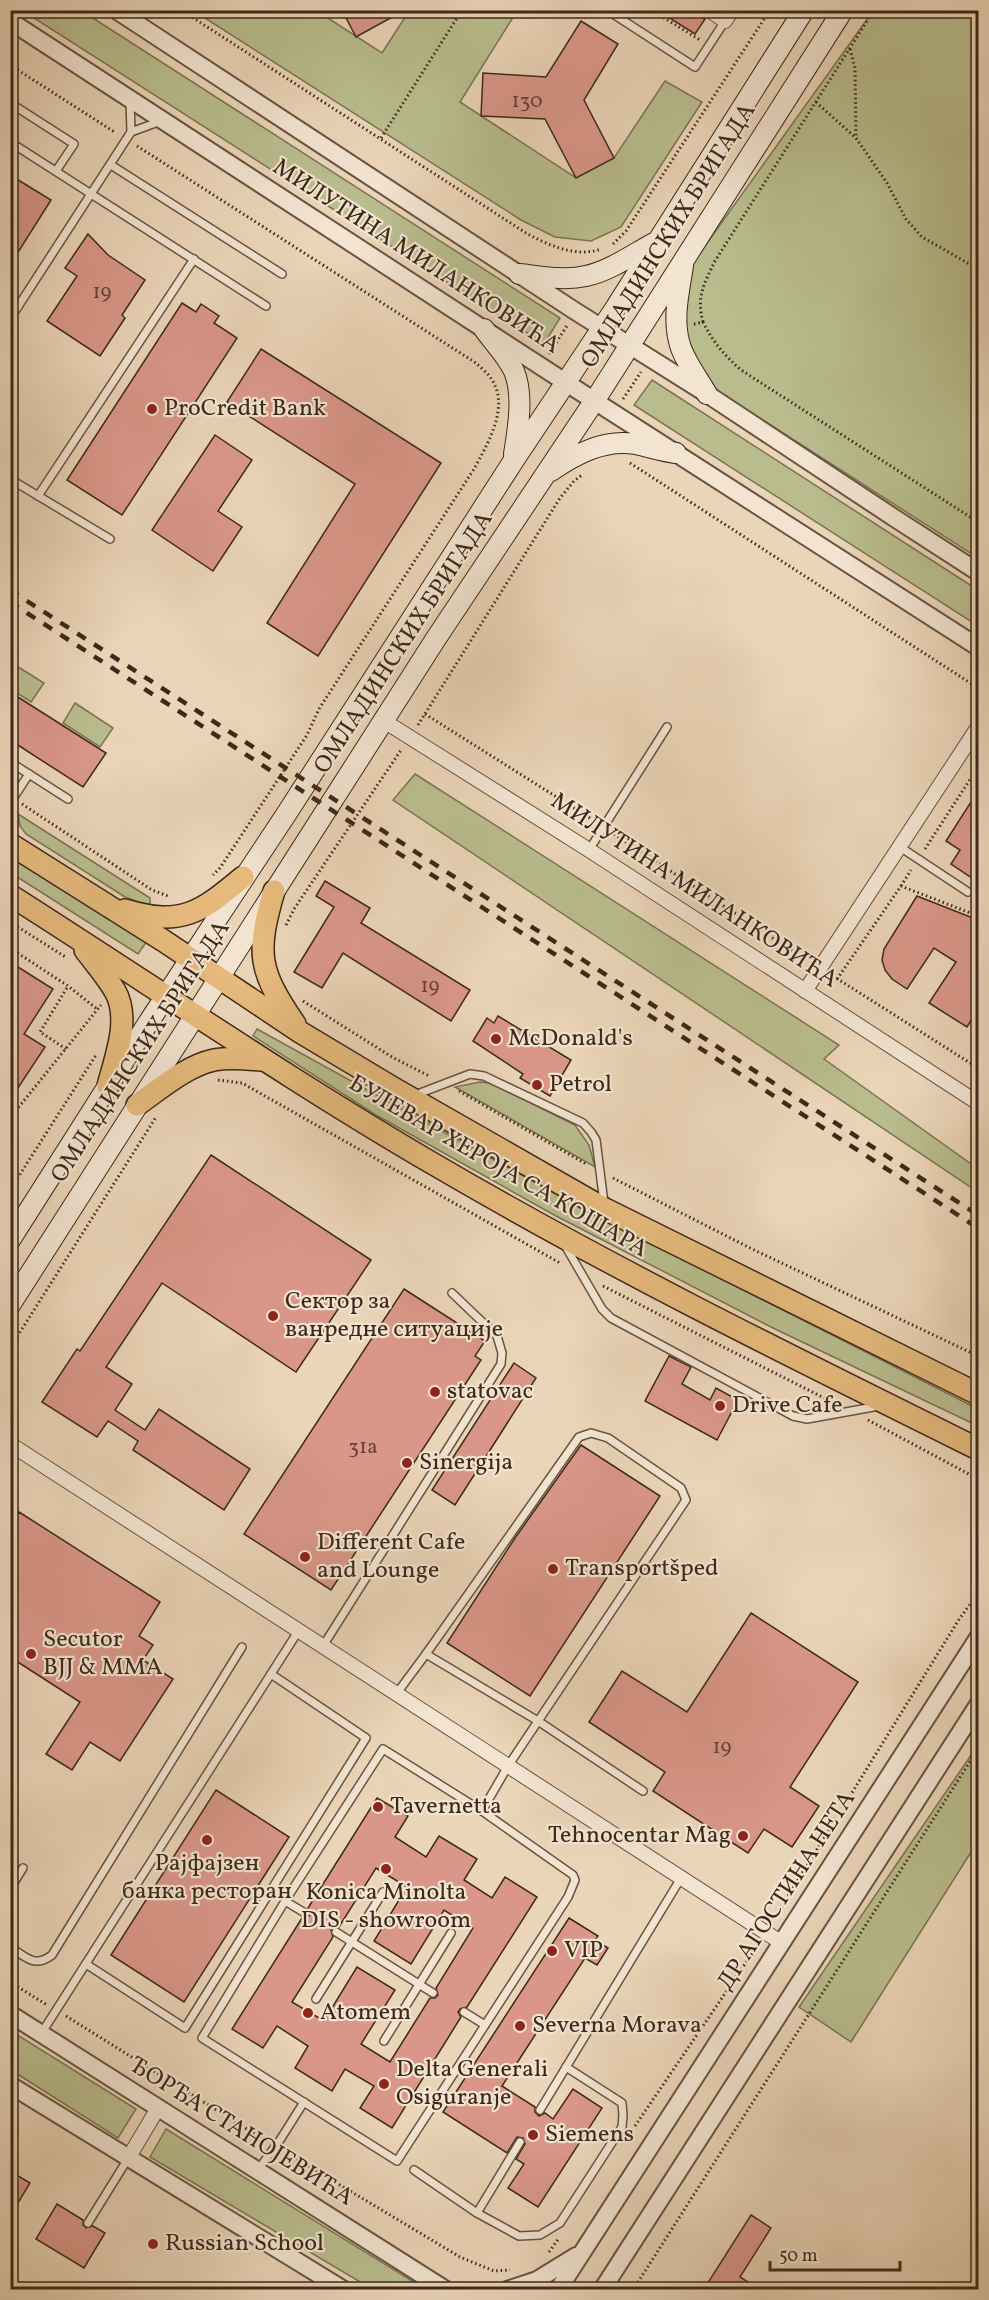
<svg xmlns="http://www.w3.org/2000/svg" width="989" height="2300" font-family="Vollkorn,serif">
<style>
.green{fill:#b9bd8e;stroke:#7b7354;stroke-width:1.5}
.building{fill:#da9789;stroke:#3d2919;stroke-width:1.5;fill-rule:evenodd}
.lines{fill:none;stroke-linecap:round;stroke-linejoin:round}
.service-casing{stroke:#685441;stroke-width:10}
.minor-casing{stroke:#685441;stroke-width:16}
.tertiary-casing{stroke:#685441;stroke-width:20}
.secondary-casing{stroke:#3d2919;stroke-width:22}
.primary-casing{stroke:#3d2919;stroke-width:24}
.path{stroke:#3d2919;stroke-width:3;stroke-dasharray:1.5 3;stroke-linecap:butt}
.service{stroke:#f2e4d1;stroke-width:7}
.minor{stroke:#f2e4d1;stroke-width:14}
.tertiary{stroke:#f2e4d1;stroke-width:16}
.secondary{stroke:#f2e4d1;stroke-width:20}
.primary{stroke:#e6ba7c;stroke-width:21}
.rail{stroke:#3d2919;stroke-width:4.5;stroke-dasharray:10 10;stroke-linecap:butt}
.poi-dot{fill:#8f2418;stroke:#f2e4d1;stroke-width:2}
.labels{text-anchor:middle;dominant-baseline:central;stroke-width:4.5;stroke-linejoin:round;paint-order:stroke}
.number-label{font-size:21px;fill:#644435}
.street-label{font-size:24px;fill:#3d2919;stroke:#f2e4d1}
.poi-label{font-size:24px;fill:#3d2919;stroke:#f2e4d1;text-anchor:start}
</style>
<rect width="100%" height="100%" fill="#ebd5b8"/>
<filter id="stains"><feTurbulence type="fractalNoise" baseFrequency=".00333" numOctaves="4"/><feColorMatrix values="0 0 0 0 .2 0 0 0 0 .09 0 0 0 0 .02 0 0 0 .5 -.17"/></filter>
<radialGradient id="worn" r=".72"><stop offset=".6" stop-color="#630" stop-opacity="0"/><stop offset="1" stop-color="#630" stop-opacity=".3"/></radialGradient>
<g class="green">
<polygon points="23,11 82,11 560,318 544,344"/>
<polygon points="194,11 317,11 382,53 409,11 517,11 460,102 576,178 614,158 665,81 702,102 621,227 591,241 555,237 521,220"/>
<polygon points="873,11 978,11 978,558 716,390 701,368 683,327 690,267"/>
<polygon points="652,380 978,590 978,626 634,405"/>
<polygon points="10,662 44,683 31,702 11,689"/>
<polygon points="75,703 113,728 100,747 63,723"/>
<polygon points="415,774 839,1045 824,1059 978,1169 978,1192 393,800"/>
<polygon points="18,814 150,898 150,906 125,897 26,834 20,826"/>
<polygon points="10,854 147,941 138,954 11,873"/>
<polygon points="257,1029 576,1205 978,1409 978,1426 775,1329 556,1216 376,1115 253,1036"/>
<polygon points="480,1082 490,1083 575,1125 589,1145 595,1167 455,1087"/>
<polygon points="978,1745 978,1841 851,2042 799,2007"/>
<polygon points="11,2031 136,2109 118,2138 11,2070"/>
<polygon points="166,2129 425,2289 372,2289 150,2157"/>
</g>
<g class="building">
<polygon points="342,10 405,10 356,37"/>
<polygon points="657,10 691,10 705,19 695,34"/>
<polygon points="581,21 618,44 584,100 614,158 576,178 545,119 481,116 483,73 546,77"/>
<polygon points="10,175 51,200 10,265"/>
<polygon points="88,234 108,255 145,280 122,315 125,318 100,356 47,321 77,276 65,268"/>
<polygon points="182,303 196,312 201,304 219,316 214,323 237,338 122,515 67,480"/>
<polygon points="261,349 441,463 318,656 267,623 355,484 227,402"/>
<polygon points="215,435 252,460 218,511 242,527 213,571 152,530"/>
<polygon points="10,692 106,753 83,787 10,740"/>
<polygon points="978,791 978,882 951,864 960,850 946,841"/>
<polygon points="325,881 370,908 361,923 470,990 451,1021 343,953 322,988 294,972 334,907 316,896"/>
<polygon points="917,896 978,920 978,1009 967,1027 929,1003 956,962 934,948 907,989 892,979 885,970 882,960 884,949"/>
<polygon points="10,962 53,989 24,1034 45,1047 10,1100"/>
<polygon points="498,1016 571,1060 550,1096 520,1078 523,1074 473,1041 487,1018 494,1023"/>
<polygon points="211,1155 371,1260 296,1372 162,1283 106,1367 132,1384 115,1410 145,1430 159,1409 250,1469 224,1510 133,1450 138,1441 108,1421 97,1437 42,1402 77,1349 80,1351"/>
<polygon points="404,1289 485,1341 475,1356 481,1360 331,1590 244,1534"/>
<polygon points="669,1356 691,1367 682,1384 710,1400 716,1388 738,1400 717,1440 645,1401"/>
<polygon points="514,1363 536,1378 455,1505 432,1490"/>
<polygon points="581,1445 660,1496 530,1696 447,1643 515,1538"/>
<polygon points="19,1512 160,1602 139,1636 153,1645 143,1660 173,1679 120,1761 90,1742 72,1770 46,1754 80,1702 10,1657 10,1526"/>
<polygon points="751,1613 858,1682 790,1787 819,1806 792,1847 764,1829 748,1853 653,1791 665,1772 589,1722 622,1671 687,1712"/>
<polygon points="216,1790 289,1837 184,2002 111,1955"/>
<path d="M377,1798L408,1816L395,1837L426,1857L439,1836L477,1859L464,1880L492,1898L505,1877L537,1897L467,2007L460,2009L458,2012L461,2017L392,2128L360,2108L374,2086L345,2069L332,2091L295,2068L308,2046L277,2026L263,2048L232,2029L302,1918L309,1916L311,1913L308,1908ZM376,1868L407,1887L374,1941L411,1964L444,1910L473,1928L436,1988L438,1995L435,1998H430L390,2062L361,2044L395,1990L357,1967L324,2021L292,2002L333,1937L331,1930L334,1927H339Z"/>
<polygon points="569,1918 598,1936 595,1940 608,1948 597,1965 585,1958 502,2086 535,2107 535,2112 539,2116 545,2113 553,2119 573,2089 602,2108 538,2207 508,2188 524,2164 516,2159 525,2144 523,2138 517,2137 507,2153 443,2112"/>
<polygon points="10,2171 30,2183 10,2216"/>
<polygon points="57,2204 83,2220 83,2225 86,2228 93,2226 105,2233 84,2268 36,2239"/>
<polygon points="751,2215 771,2228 740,2277 759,2289 704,2289"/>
</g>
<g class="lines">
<defs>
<g id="service">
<polyline points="607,10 695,67 725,21"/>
<polyline points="10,103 74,144 56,171"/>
<polyline points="131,132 161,121"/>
<polyline points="10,142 266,306"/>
<polyline points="111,165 282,274"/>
<polyline points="10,319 131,132 130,101"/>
<polyline points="10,479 110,539"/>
<polyline points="38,496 194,259"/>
<polyline points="10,762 68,799"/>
<polyline points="10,803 29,774"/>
<polyline points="900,847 968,892"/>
<polyline points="589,850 667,727"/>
<polyline points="415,1095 470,1074 484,1076 583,1123 591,1132 596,1140 604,1203"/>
<polyline points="566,1247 602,1309 611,1318 793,1416 807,1419 879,1406"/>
<polyline points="323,1646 501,1364 502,1353 497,1336 452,1293"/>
<polyline points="426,1654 579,1437 591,1433 608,1438 681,1488 686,1500 508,1766 482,1811"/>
<polyline points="397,1693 426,1654 538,1721 643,1791"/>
<polygon points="383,1749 482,1811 573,1875 575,1880 568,1897 397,2161 202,2038 285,1901"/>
<polyline points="10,1889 23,1868"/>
<polyline points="285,1901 305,1913"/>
<polyline points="336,1932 433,1993"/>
<path d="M10,1947C27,1958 35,1968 52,1955L242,1647"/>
<polyline points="86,1964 185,2028 366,1738 271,1674"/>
<polyline points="316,1999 383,1892"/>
<polyline points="464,2012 485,2025"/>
<polyline points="41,2034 299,1630"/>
<polyline points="384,2041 451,1933"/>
<polyline points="540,2110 681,1878"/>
<polyline points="414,2170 477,2213 519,2236 540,2235 560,2223 622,2127 623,2115 622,2103 566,2067"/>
<polyline points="257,2171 280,2140 304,2102"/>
<polyline points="477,2213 520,2142"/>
<polyline points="88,2223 129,2157"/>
</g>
<g id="minor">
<polyline points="709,10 725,21 732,10"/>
<polyline points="384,721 589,850 978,1103"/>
<polyline points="805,991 978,727"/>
<polyline points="10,1444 782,1943"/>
<polyline points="129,2157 158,2108"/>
</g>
<g id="tertiary">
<polyline points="116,10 575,311 707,394 896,519 978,572"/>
<polyline points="10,21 565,382 978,647"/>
<polyline points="10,2014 446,2290"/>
<polyline points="10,2085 344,2290"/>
<polyline points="507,2290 537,2280 576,2256"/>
<polyline points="558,2290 978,1638"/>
<polyline points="602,2290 978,1705"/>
</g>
<g id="secondary">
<path d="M683,266C679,292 672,319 680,345C685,362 698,378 707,394"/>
<path d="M519,274C540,276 564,281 586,276C610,271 633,254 654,243"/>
<path d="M484,329C494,343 507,356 514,371C524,395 518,429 514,454"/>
<path d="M551,471C576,454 604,439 635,444C649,447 662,451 676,453"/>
<polyline points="10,1240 150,1020 287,813 514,460 616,307 804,10"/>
<polyline points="10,1305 437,637 595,400 843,10"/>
</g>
<g id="primary">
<polyline points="10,844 164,941 300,1032 395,1089 605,1209 978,1394"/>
<path d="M274,891C256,953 258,970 295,1024"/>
<path d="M10,895C153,986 291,1081 437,1166C613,1269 796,1359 978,1449"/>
<path d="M125,910C182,927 201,912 243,877"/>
<path d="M85,950C95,963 107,977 115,991C131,1019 115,1058 108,1086"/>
<path d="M137,1105C160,1089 186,1066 214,1060C230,1057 246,1059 261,1060"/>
</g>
</defs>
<use href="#service" class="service-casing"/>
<use href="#minor" class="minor-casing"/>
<use href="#tertiary" class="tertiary-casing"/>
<use href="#secondary" class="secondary-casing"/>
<use href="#primary" class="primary-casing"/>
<g class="path">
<path d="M181,10L526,233C548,245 576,258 601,249"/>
<polyline points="659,10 661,16 700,40"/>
<polyline points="850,49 855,68 856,137"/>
<polyline points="10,65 116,133"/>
<polyline points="816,102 856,138 887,183 906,219 922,237 978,269"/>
<polyline points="381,138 462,10"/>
<path d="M137,146L476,363C481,368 488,373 492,380C510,407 487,445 474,469L319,709L307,735L220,868L213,875"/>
<polyline points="613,244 626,231 770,10"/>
<path d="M703,322C696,297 704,284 715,261L874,10"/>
<path d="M694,324L703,322C713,342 724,355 741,370L978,522"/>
<polyline points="549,354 568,324"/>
<polyline points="623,399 641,372"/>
<polyline points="630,463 978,688"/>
<polyline points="425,714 593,820"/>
<polyline points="418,725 560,498 574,481 582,475"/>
<polyline points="22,804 152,890 168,896"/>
<polyline points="614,834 806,960"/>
<polyline points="925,849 978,767"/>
<polyline points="901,886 911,870"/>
<polyline points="10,922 67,958"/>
<polyline points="286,925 294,909 401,750"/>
<polyline points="10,948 68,986 97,1009"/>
<polyline points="833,976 978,1068"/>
<polyline points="837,979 901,886 978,916"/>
<polyline points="303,1001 392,1057 429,1076"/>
<polyline points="66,1049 40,1032 68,986"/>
<polyline points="218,1080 242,1083 560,1263"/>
<polyline points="459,1091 586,1164"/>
<polyline points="10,1118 101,1005"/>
<polyline points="613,1178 752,1249 978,1356"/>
<polyline points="10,1190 96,1055"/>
<polyline points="603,1286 832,1402"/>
<polyline points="10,1348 156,1117"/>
<polyline points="868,1420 978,1479"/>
<polyline points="774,1919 958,1621 978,1593"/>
<polyline points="10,1982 47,2005"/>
<polyline points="66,2016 266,2141"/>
<polyline points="635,2126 758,1945"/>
<polyline points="285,2152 460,2257 494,2271 510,2270"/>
<polyline points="549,2252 559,2238"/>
<polyline points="633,2290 978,1749"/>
</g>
<use href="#service" class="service"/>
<use href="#minor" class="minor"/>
<use href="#tertiary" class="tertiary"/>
<use href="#secondary" class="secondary"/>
<use href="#primary" class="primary"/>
<g class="rail">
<polyline points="10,590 978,1215"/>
<polyline points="10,602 978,1228"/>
</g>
</g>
<g class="poi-dot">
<circle cx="152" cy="409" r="6"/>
<circle cx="496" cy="1039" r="6"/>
<circle cx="537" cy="1085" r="6"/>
<circle cx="273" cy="1316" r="6"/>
<circle cx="435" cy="1392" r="6"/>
<circle cx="720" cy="1406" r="6"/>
<circle cx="407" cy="1463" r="6"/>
<circle cx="305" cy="1557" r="6"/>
<circle cx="553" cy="1569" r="6"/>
<circle cx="31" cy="1654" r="6"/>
<circle cx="378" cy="1807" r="6"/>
<circle cx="743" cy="1836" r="6"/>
<circle cx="207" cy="1840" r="6"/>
<circle cx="386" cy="1869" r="6"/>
<circle cx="552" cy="1951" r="6"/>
<circle cx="308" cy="2013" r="6"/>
<circle cx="520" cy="2026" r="6"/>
<circle cx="384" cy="2084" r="6"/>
<circle cx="533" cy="2135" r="6"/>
<circle cx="153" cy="2244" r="6"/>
</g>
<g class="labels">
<g class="number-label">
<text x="527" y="101">130</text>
<text x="102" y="292">19</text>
<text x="430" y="986">19</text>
<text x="363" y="1447">31a</text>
<text x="722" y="1747">19</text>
</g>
<g class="street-label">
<text transform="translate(669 236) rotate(-58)">ОМЛАДИНСКИХ БРИГАДА</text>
<text transform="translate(416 257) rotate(33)">МИЛУТИНА МИЛАНКОВИЋА</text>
<text transform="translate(404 643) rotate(-57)">ОМЛАДИНСКИХ БРИГАДА</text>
<text transform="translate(694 891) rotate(33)">МИЛУТИНА МИЛАНКОВИЋА</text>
<text transform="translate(141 1052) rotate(-57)">ОМЛАДИНСКИХ БРИГАДА</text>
<text transform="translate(498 1167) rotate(30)">БУЛЕВАР ХЕРОЈА СА КОШАРА</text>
<text transform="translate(787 1891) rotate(-57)">ДР АГОСТИНА НЕТА</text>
<text transform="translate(241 2132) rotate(32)">ЂОРЂА СТАНОЈЕВИЋА</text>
</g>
<g class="poi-label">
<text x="164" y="409">ProCredit Bank</text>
<text x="508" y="1039">McDonald's</text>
<text x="549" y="1085">Petrol</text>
<text x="285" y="1302">Сектор за<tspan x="285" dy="28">ванредне ситуације</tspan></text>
<text x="447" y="1392">statovac</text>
<text x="732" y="1406">Drive Cafe</text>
<text x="419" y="1463">Sinergija</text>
<text x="317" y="1543">Different Cafe<tspan x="317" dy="28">and Lounge</tspan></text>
<text x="565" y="1569">Transportšped</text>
<text x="43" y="1640">Secutor<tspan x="43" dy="28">BJJ &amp; MMA</tspan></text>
<text x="390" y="1807">Tavernetta</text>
<text x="731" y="1836" text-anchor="end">Tehnocentar Mag</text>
<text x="207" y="1864" text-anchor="middle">Рајфајзен<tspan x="207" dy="28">банка ресторан</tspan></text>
<text x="386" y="1893" text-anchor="middle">Konica Minolta<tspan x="386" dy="28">DIS - showroom</tspan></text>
<text x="564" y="1951">VIP</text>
<text x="320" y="2013">Atomem</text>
<text x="532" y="2026">Severna Morava</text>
<text x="396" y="2070">Delta Generali<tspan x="396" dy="28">Osiguranje</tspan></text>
<text x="545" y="2135">Siemens</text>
<text x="165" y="2244">Russian School</text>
</g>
</g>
<rect width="989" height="2300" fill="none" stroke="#ebd5b8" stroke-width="36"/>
<rect x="12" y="12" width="965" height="2276" fill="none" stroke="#3d2919" stroke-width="3"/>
<rect x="18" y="18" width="953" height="2264" fill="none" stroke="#3d2919" stroke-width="1.5"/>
<path d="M770 2261v9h130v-9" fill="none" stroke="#3d2919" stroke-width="3"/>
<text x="779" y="2261" font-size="18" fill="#3d2919" stroke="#f2e4d1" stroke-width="4.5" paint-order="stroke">50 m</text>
<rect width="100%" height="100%" filter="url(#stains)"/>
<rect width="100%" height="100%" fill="url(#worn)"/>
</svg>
